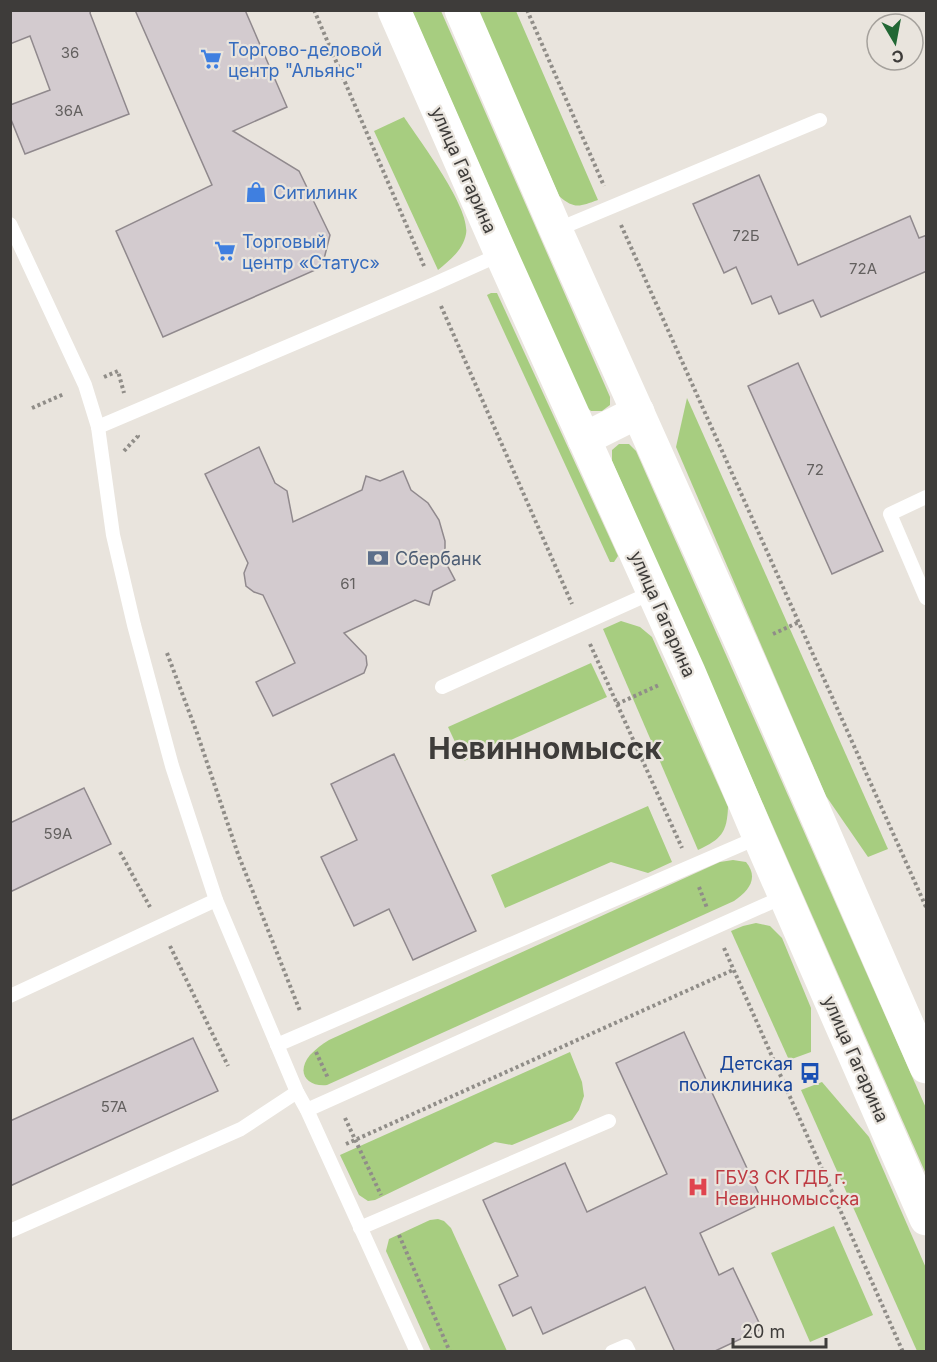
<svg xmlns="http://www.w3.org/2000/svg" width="937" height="1362" font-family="Inter,sans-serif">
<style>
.green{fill:#a7cd80}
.building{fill:#d3cbcf;stroke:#90898d;stroke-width:1.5}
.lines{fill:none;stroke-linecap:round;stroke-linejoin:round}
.path{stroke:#908d88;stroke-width:4;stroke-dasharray:3 3;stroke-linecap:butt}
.service{stroke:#fff;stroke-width:14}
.secondary{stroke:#fff;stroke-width:33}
.labels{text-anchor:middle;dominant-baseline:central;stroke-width:4.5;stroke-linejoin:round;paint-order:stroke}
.number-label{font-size:15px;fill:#63605f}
.shop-label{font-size:18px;fill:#366cbe;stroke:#e9e4dd;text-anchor:start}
.street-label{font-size:18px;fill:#3e3c3a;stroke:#e9e4dd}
.service-label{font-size:18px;fill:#4e5e75;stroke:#e9e4dd;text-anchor:start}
.transit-label{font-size:18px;fill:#164399;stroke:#e9e4dd;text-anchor:end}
.health-label{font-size:18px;fill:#be3a42;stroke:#e9e4dd;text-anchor:start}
.town-label{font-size:30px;font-weight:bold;fill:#3e3c3a;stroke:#e9e4dd}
</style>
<rect width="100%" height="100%" fill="#e9e4dd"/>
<g class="green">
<polygon points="412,11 441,11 610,397 610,405 602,411 591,411 585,406"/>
<path d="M478,11H516L598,200C580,206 575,210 559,196Z"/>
<path d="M404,117C419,140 471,208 466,234C463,250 450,260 438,270L374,131Z"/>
<polygon points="491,293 497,293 618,556 614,562 610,562 487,295"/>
<polygon points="687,398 888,849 868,857 826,796 676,447"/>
<polygon points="619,444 629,444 636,451 926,1108 926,1174 612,461 612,450"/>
<path d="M621,621L640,627L652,637L728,807C727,833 721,839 698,850L603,629Z"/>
<polygon points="591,663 607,697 464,761 448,727"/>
<polygon points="648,806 672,862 648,873 611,862 505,908 491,875"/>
<path d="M733,860L746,862C759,878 749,891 734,901L327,1085C306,1087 296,1072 310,1055C316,1049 322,1044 329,1040L720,862Z"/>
<polygon points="756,923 770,926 782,938 811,1008 811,1052 789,1060 731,931 743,926"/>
<polygon points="570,1052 582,1082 584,1096 579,1110 572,1120 512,1145 495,1142 375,1200 368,1201 359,1195 340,1155"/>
<polygon points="822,1082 869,1137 926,1268 926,1351 917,1351 801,1090"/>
<polygon points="438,1219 444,1221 451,1228 507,1351 431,1351 386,1251 389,1239 430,1220"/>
<polygon points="834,1226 873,1315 810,1342 771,1253"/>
</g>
<g class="building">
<polygon points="10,10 91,10 90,13 129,114 25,154 10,117 10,105 50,90 30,36 10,44"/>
<polygon points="135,10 245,10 287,107 233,131 299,171 330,235 322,267 163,337 116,231 212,185"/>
<polygon points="759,175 798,265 910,216 919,238 927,235 927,271 821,317 813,300 779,314 771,296 752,304 736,267 724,273 693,204"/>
<polygon points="798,363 883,551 832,574 748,386"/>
<polygon points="259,447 275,483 287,491 293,522 362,490 366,476 380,481 403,471 411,490 428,503 439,520 445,541 445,561 455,580 433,591 429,605 415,600 344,633 366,656 367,665 364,673 273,716 256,682 295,663 263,595 254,592 246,586 244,573 248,563 205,474"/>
<polygon points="394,754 476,931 413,960 389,909 354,926 321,857 357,840 331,784"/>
<polygon points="84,788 111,844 10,892 10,823"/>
<polygon points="684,1032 763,1203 700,1233 719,1275 733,1268 762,1329 713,1352 675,1352 645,1287 543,1334 531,1307 513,1316 499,1285 518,1276 483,1200 565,1163 587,1212 667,1174 616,1063"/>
<polygon points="193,1038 218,1091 10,1186 10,1121"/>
</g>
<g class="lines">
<g class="path">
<polyline points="314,10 424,266"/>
<polyline points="527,10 604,186"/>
<polyline points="621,225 926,907"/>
<polyline points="441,306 572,604"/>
<polyline points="104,377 118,371 124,393"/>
<polyline points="32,408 64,394"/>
<polyline points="124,451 138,436 137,434"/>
<polyline points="773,634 799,622"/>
<polyline points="590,644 682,848"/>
<polyline points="167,653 197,733 238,854 300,1011"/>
<polyline points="617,704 659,685"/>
<polyline points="120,852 150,907"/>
<polyline points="699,887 707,908"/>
<polyline points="170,946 228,1066"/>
<polyline points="724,948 903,1352"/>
<polyline points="316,1052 328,1078"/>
<polyline points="345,1118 381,1195"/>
<polyline points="346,1144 733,970"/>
<polyline points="399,1235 450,1352"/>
</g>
<g class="service">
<polyline points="10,224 85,385 98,427 113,535 134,625 172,766 216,900 297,1092 307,1110 417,1352"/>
<polyline points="556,230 820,120"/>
<polyline points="98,427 432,285 501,254"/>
<polyline points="926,497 890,514 926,598"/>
<polyline points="442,687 653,592"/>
<polyline points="10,996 216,900"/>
<polyline points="277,1045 759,837"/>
<polyline points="307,1110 785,896"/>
<polyline points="360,1228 609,1121"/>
<polyline points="10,1231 241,1129 297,1092"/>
<polyline points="612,1352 626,1346 629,1352"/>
</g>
<g class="secondary">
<polyline points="394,10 501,254 689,672 759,837 926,1219"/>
<polyline points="461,10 556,230 743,647 926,1067"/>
<polyline points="584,439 638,412"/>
</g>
</g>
<defs>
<symbol id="supermarket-bare" viewBox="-9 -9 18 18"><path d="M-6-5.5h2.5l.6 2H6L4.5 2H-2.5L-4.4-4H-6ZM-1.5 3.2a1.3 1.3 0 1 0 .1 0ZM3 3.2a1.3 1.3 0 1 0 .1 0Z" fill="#3f7fe0" stroke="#e9e4dd" stroke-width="2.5" paint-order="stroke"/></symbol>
<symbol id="shop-bare" viewBox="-9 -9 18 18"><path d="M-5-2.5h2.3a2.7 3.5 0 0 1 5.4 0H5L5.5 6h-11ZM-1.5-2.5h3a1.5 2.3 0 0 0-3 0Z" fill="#3f7fe0" stroke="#e9e4dd" stroke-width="2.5" paint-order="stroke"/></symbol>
<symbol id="bank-bare" viewBox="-9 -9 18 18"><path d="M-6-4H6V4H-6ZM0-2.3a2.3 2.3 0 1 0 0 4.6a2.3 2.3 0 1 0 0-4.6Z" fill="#5c6f8a" stroke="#e9e4dd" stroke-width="2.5" paint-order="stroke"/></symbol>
<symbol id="bus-bare" viewBox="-9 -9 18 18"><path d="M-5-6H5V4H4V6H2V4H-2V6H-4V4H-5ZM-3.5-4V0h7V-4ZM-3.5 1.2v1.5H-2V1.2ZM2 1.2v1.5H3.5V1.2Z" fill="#1a4fb4" stroke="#e9e4dd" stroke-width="2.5" paint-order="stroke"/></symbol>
<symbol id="hospital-bare" viewBox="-9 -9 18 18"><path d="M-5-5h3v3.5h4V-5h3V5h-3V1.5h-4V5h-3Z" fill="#e0444e" stroke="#e9e4dd" stroke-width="2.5" paint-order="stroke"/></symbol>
</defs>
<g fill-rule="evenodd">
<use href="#supermarket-bare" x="196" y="44" width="30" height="30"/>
<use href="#shop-bare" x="241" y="177" width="30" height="30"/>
<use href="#supermarket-bare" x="210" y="236" width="30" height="30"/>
<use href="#bank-bare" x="363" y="543" width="30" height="30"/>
<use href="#bus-bare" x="795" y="1058" width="30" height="30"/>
<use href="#hospital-bare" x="683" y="1172" width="30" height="30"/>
</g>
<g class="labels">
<g class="number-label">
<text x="70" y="52">36</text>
<text x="69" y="110">36А</text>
<text x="746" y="235">72Б</text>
<text x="863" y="268">72А</text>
<text x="815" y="469">72</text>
<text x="348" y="583">61</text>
<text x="58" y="833">59А</text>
<text x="114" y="1106">57А</text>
</g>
<g class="shop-label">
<text x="228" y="49">Торгово-деловой<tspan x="228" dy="21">центр "Альянс"</tspan></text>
<text x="273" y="192">Ситилинк</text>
<text x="242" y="241">Торговый<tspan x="242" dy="21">центр «Статус»</tspan></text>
</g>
<g class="street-label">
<text transform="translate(464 170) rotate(66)">улица Гагарина</text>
<text transform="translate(663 614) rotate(66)">улица Гагарина</text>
<text transform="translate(856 1059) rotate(66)">улица Гагарина</text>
</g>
<g class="service-label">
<text x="395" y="558">Сбербанк</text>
</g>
<g class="transit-label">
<text x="793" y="1063">Детская<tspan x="793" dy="21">поликлиника</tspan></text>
</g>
<g class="health-label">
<text x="715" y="1177">ГБУЗ СК ГДБ г.<tspan x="715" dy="21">Невинномысска</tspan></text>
</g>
<g class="town-label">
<text x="545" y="748">Невинномысск</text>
</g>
</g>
<rect width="937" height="1362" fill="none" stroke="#3e3c3a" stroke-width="24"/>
<g transform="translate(895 42) rotate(170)"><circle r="28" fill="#e9e4dd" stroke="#a5a19c" stroke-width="1.5"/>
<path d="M0-4.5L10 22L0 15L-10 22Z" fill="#216734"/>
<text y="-9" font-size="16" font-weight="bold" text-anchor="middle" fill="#3e3c3a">С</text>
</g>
<path d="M733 1338v9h93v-9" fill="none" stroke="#3e3c3a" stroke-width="3"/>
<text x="742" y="1338" font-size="18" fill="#3e3c3a" stroke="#e9e4dd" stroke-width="4.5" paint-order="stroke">20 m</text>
</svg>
